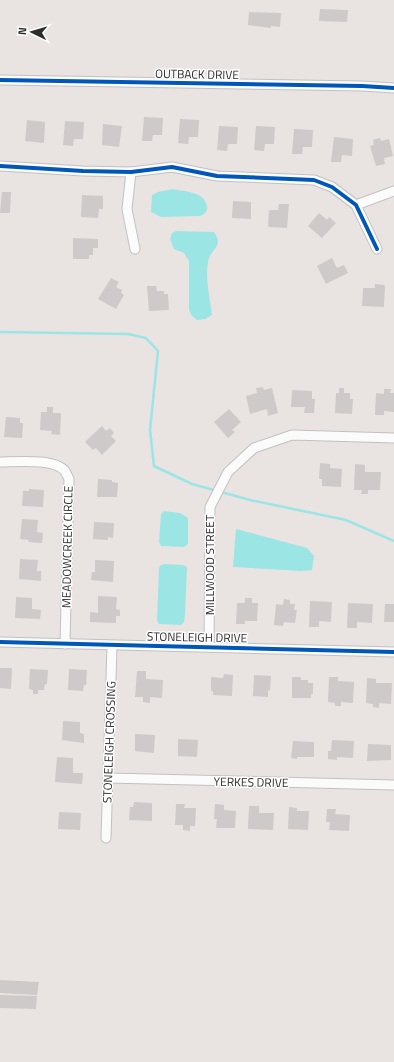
<svg xmlns="http://www.w3.org/2000/svg" width="394" height="1062" font-family="'Titillium Web',sans-serif">
<style>
.water{fill:#9be5e5}
.lines{fill:none;stroke-linecap:round;stroke-linejoin:round}
.stream{stroke:#9be5e5;stroke-width:2.5}
.building{fill:#cecac9}
.street-casing{stroke:#c1c1c1;stroke-width:11}
.street{stroke:#fcfbfb;stroke-width:9}
.cycleway-casing{stroke:#fff;stroke-width:6}
.cycleway{stroke:#0057b8;stroke-width:4}
.labels{text-anchor:middle;dominant-baseline:central;stroke-width:3;stroke-linejoin:round;paint-order:stroke}
.street-label{font-size:12px;fill:#2c2c2c;stroke:#fff}
</style>
<rect width="100%" height="100%" fill="#e9e4e2"/>
<g class="water">
<path d="M173,189C185,192 205,191 207,207C208,212 204,214 200,216L161,217L151,212L152,195L158,192Z"/>
<path d="M176,231L214,232C225,248 210,248 208,262C205,279 210,298 212,315L205,319L197,320L192,316L189,310V261L184,253L174,249L170,239L172,233Z"/>
<polygon points="164,511 180,513 188,518 188,544 184,547 161,546 159,542 161,514"/>
<polygon points="236,529 307,548 314,556 312,570 300,571 233,567"/>
<polygon points="165,564 183,565 187,567 185,615 184,622 181,625 159,624 157,620 159,568 161,565"/>
</g>
<g class="lines">
<polyline class="stream" points="0,332 128,334 146,338 158,351 150,430 154,466 192,484 250,500 346,520 394,541"/>
</g>
<g class="building">
<polygon points="320,9 348,10 347,22 319,21"/>
<polygon points="249,12 281,13 280,27 271,26 271,28 248,25"/>
<polygon points="144,117 163,118 162,135 153,135 152,141 142,141"/>
<polygon points="180,119 199,120 198,137 189,137 188,144 178,143"/>
<polygon points="27,120 45,122 44,143 25,141"/>
<polygon points="65,121 84,122 83,139 74,139 73,146 63,145"/>
<polygon points="103,124 122,126 119,147 102,145"/>
<polygon points="219,126 238,127 237,144 228,144 227,151 217,150"/>
<polygon points="256,126 275,127 274,144 265,144 264,151 254,150"/>
<polygon points="294,129 313,130 312,147 303,147 302,154 292,154"/>
<polygon points="334,137 353,139 352,156 342,155 341,162 331,162"/>
<polygon points="380,138 381,141 389,139 393,156 384,158 385,164 376,166 370,146 374,145 373,140"/>
<polygon points="2,192 11,192 10,213 0,213"/>
<polygon points="82,195 103,196 103,209 99,209 98,218 81,217"/>
<polygon points="233,201 251,202 251,219 232,218"/>
<polygon points="279,204 289,204 287,228 268,227 269,210 278,210"/>
<polygon points="319,213 327,220 329,217 336,223 322,238 308,226"/>
<polygon points="73,238 98,239 98,248 93,248 93,255 89,255 89,259 73,259"/>
<polygon points="332,258 337,268 344,265 348,273 326,284 317,266"/>
<polygon points="111,278 119,282 116,287 122,290 121,293 124,295 116,309 98,299"/>
<polygon points="375,284 385,285 384,307 362,306 363,288 375,288"/>
<polygon points="147,286 156,286 157,291 164,291 164,294 168,294 169,310 149,311"/>
<polygon points="263,387 264,390 272,388 278,413 268,416 267,409 250,414 246,396 257,393 256,388"/>
<polygon points="339,388 344,388 344,393 350,393 350,399 353,399 352,414 335,413 336,393 339,393"/>
<polygon points="384,389 391,389 390,393 394,393 394,412 384,411 384,415 375,415 376,393 384,394"/>
<polygon points="292,390 312,391 312,399 315,399 314,413 304,413 305,407 291,407"/>
<polygon points="47,407 53,407 53,413 61,413 60,435 51,434 52,431 40,430 41,412 47,412"/>
<polygon points="229,409 241,422 232,430 235,432 228,438 214,422"/>
<polygon points="6,417 20,418 20,423 23,423 22,438 4,437"/>
<polygon points="102,426 106,431 110,428 114,433 111,436 116,441 102,455 96,448 93,450 85,442"/>
<polygon points="320,463 330,464 330,468 342,469 341,487 322,486 322,479 319,479"/>
<polygon points="355,464 365,465 365,472 381,472 380,490 368,490 368,494 361,494 362,490 354,490"/>
<polygon points="98,479 112,480 112,482 118,483 117,497 97,497"/>
<polygon points="29,489 44,490 43,507 22,506 23,491 29,491"/>
<polygon points="22,519 38,520 37,532 43,533 42,543 28,542 29,540 20,539"/>
<polygon points="94,522 114,523 113,538 108,537 108,540 93,539"/>
<polygon points="20,559 38,560 37,571 41,571 41,581 19,579"/>
<polygon points="95,560 114,561 113,582 91,580 92,572 95,572"/>
<polygon points="98,596 117,597 116,609 120,610 120,616 116,616 116,623 90,622 90,612 98,613"/>
<polygon points="16,597 32,598 32,609 41,610 40,619 15,618"/>
<polygon points="245,598 252,598 252,603 258,603 257,621 245,621 245,624 236,624 237,603 245,603"/>
<polygon points="284,599 290,600 290,604 295,604 294,610 297,610 295,623 284,622 283,626 274,625 276,604 283,605"/>
<polygon points="310,601 332,602 331,622 319,621 319,627 309,627"/>
<polygon points="348,603 373,604 372,623 357,622 357,628 347,628"/>
<polygon points="385,604 394,604 394,622 384,622"/>
<polygon points="0,668 12,668 11,689 0,688"/>
<polygon points="30,669 48,670 47,684 45,684 44,690 38,690 38,694 33,694 33,690 29,689"/>
<polygon points="69,669 87,670 86,685 84,685 83,691 68,690"/>
<polygon points="137,671 146,671 146,679 163,680 162,698 150,697 150,703 143,702 143,697 135,697"/>
<polygon points="224,674 233,675 232,696 213,695 213,691 211,691 211,677 223,678"/>
<polygon points="254,675 271,676 270,691 268,690 268,697 253,696"/>
<polygon points="292,677 301,677 301,680 308,680 308,683 313,683 313,694 311,694 311,698 292,698"/>
<polygon points="329,677 338,677 338,681 354,682 353,703 341,702 341,706 335,706 335,703 328,702"/>
<polygon points="367,678 376,679 376,683 392,683 391,704 379,703 379,708 373,707 373,704 366,703"/>
<polygon points="63,721 80,722 80,733 84,734 84,743 62,740"/>
<polygon points="135,734 155,735 154,753 135,751"/>
<polygon points="178,739 198,740 197,757 178,756"/>
<polygon points="332,740 354,741 353,758 337,757 337,760 328,759 328,751 331,751"/>
<polygon points="293,741 314,742 314,757 297,757 297,759 291,758"/>
<polygon points="368,744 391,745 391,760 367,761"/>
<polygon points="57,757 73,758 73,773 83,773 82,784 55,782"/>
<polygon points="134,802 152,803 152,821 129,820 130,807 133,807"/>
<polygon points="176,804 185,804 184,808 196,808 195,826 190,826 190,831 183,830 183,825 175,825"/>
<polygon points="215,804 224,805 224,810 236,811 235,828 216,828 217,819 214,819"/>
<polygon points="249,806 259,806 259,813 274,813 273,830 248,829"/>
<polygon points="289,807 297,808 297,811 309,811 308,830 288,829"/>
<polygon points="327,809 336,809 335,814 350,815 349,831 329,830 330,822 326,822"/>
<polygon points="59,812 81,813 80,830 58,829"/>
<polygon points="0,980 39,982 37,995 0,993"/>
<polygon points="0,995 37,996 36,1009 0,1008"/>
</g>
<g class="lines">
<defs>
<g id="street">
<polyline points="0,80 362,86 394,88"/>
<polyline points="0,166 83,171 131,172 172,167 217,176 314,180 332,187 356,205 377,249"/>
<polyline points="131,172 127,209 135,249"/>
<polyline points="356,205 394,191"/>
<path d="M0,462C16,462 54,458 65,471C66,473 68,477 69,479L65,644"/>
<polyline points="0,642 394,652"/>
<polyline points="209,647 210,507 228,472 254,448 292,435 394,438"/>
<polyline points="108,778 394,785"/>
<polyline points="106,838 112,646"/>
</g>
</defs>
<use href="#street" class="street-casing"/>
<use href="#street" class="street"/>
<defs>
<g id="cycleway">
<polyline points="0,80 362,86 394,88"/>
<polyline points="0,166 83,171 131,172 172,167 217,176 314,180 332,187 356,205 377,249"/>
<polyline points="0,642 394,652"/>
</g>
</defs>
<use href="#cycleway" class="cycleway-casing"/>
<use href="#cycleway" class="cycleway"/>
</g>
<g class="labels">
<g class="street-label">
<text transform="translate(197 74) rotate(1)">OUTBACK DRIVE</text>
<text transform="translate(67 547) rotate(-89)">MEADOWCREEK CIRCLE</text>
<text transform="translate(209 565) rotate(-90)">MILLWOOD STREET</text>
<text transform="translate(197 637) rotate(1)">STONELEIGH DRIVE</text>
<text transform="translate(109 742) rotate(-88)">STONELEIGH CROSSING</text>
<text transform="translate(251 782) rotate(1)">YERKES DRIVE</text>
</g>
</g>
<g transform="translate(32 32) rotate(275)" stroke="#ffffff" stroke-width="3" paint-order="stroke">
<path d="M0-3L7 15L0 10L-7 15Z" fill="#2c2c2c"/>
<text y="-6" font-size="11" font-weight="bold" text-anchor="middle" fill="#2c2c2c">N</text>
</g>
</svg>
